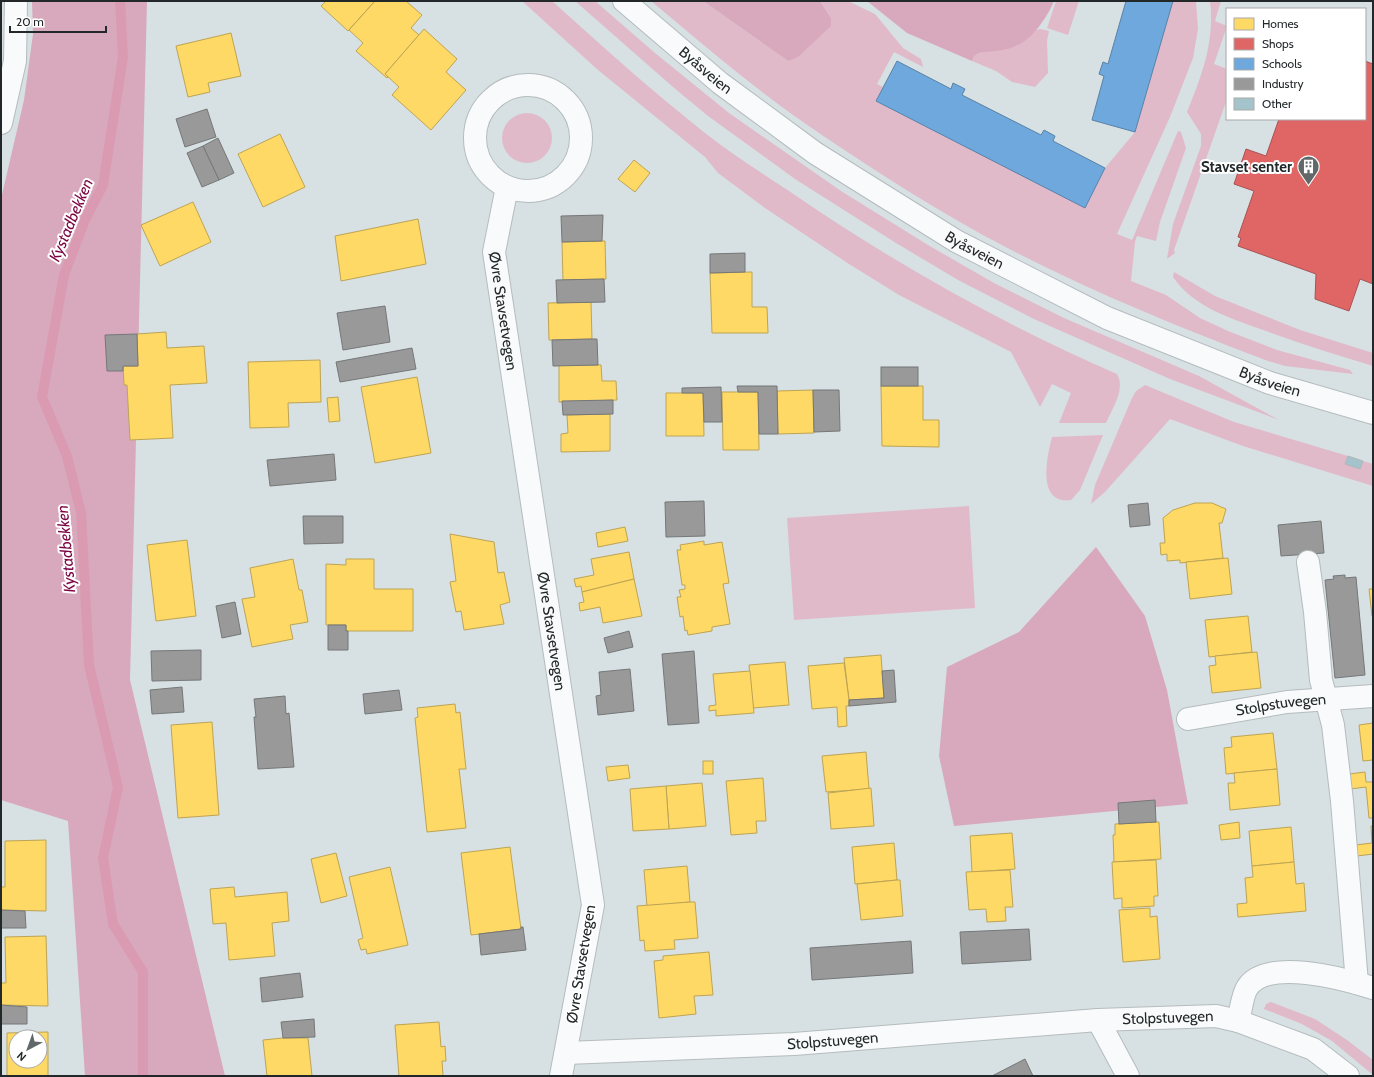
<svg xmlns="http://www.w3.org/2000/svg" width="1374" height="1077" font-family="Cabin,sans-serif">
<style>
.green{fill:#e1baca}
.forest{fill:#d8a9bc}
.homes{fill:#ffd966;stroke:#bda454;fill-rule:evenodd}
.shops{fill:#e06666;stroke:#a75354}
.schools{fill:#6fa8dc;stroke:#5882a7}
.industry{fill:#999;stroke:#757778}
.lines{fill:none;stroke-linecap:round;stroke-linejoin:round}
.stream{stroke:#da9bb2;stroke-width:10}
.building{fill:#a5c3ca;stroke:#b0b7b9}
.minor-casing{stroke:#b5bcbe;stroke-width:24}
.secondary-casing{stroke:#b5bcbe;stroke-width:24}
.minor{stroke:#f9fafb;stroke-width:22}
.secondary{stroke:#f9fafb;stroke-width:22}
.labels{text-anchor:middle;dominant-baseline:central;stroke-width:4;stroke-linejoin:round;paint-order:stroke}
.street-label{font-size:15px;fill:#22282a;stroke:#fff}
.poi-label{font-size:15px;font-weight:bold;fill:#22282a;stroke:#fff;text-anchor:end}
.water-label{font-size:16px;font-style:italic;fill:#7b0442;stroke:#fff}
</style>
<rect width="100%" height="100%" fill="#d7e0e2"/>
<g class="green">
<path d="M522,1H552C602,46 652,91 705,133C731,154 761,172 789,191C892,262 1002,324 1117,374C1126,390 1112,408 1106,423H1059L1071,393L1052,384L1040,407L1011,352L899,295L849,264L765,208L718,173L705,157L598,70Z"/>
<polygon points="575,1 595,1 655,53 729,113 841,191 928,245 994,283 1064,318 1199,376 1279,420 1170,379 1034,319 958,280 896,243 795,179 708,116 673,87"/>
<path d="M651,1H703L788,61L831,18L820,1H848L875,14L903,48L921,59L923,67L894,52L877,84L883,87L876,101L1085,207L1105,168L1135,132L1173,1H1196L1198,29L1193,58L1170,117L1117,234L1132,240L1178,131L1181,132L1186,148L1160,222L1156,241L1137,236L1135,242L1131,281L1166,295L1200,318L1228,331L1277,350L1350,370L1353,374L1285,366L1268,361C1170,324 1073,284 981,234C920,200 861,162 803,122C750,85 701,43 651,1Z"/>
<polygon points="1056,1 1079,1 1068,35 1047,28"/>
<path d="M1210,1H1221L1215,21L1227,26L1214,64L1227,69V99L1174,250L1175,253L1167,259L1173,224L1201,146V134L1187,112C1202,75 1215,41 1210,1Z"/>
<polygon points="1041,29 1049,31 1047,41 1048,73 1035,87 1012,82 996,71 972,61 974,56 979,53 1017,46 1035,30"/>
<circle cx="527" cy="138" r="25"/>
<path d="M1174,272L1215,296L1300,330L1373,353V366C1337,355 1301,344 1266,331C1233,319 1194,308 1173,277Z"/>
<polygon points="1145,385 1234,422 1348,456 1345,464 1360,469 1363,461 1373,464 1373,486 1243,446 1170,419 1105,492 1091,504 1095,485 1132,398 1136,391"/>
<path d="M1103,435L1080,490L1071,500C1036,505 1047,456 1052,437Z"/>
<polygon points="969,506 975,608 794,620 787,518"/>
<polygon points="1271,1002 1315,1019 1347,1040 1373,1060 1373,1075 1332,1041 1302,1024 1264,1009 1266,1004"/>
</g>
<g class="forest">
<polygon points="32,1 147,1 130,680 225,1076 85,1076 68,821 1,800 1,199 24,100 33,34"/>
<polygon points="703,1 820,1 831,18 831,26 798,57 788,61"/>
<path d="M867,1H1054C1048,16 1032,40 1016,46C1005,51 991,51 979,53L974,56L972,61L907,33Z"/>
<polygon points="1096,547 1145,616 1167,690 1188,804 954,826 939,756 947,667 1019,632"/>
</g>
<g class="homes">
<polygon points="326,1 375,1 348,31 321,6"/>
<polygon points="375,1 406,1 422,15 411,28 419,35 385,74 388,77 387,78 356,51 363,43 349,30"/>
<polygon points="424,29 457,59 446,72 466,90 431,130 392,95 399,87 385,74"/>
<polygon points="231,33 241,76 208,83 210,92 188,97 176,46"/>
<polygon points="280,134 305,187 263,207 238,154"/>
<polygon points="634,160 650,173 635,192 618,179"/>
<polygon points="193,202 211,242 160,266 141,225"/>
<polygon points="418,219 426,264 341,281 335,236"/>
<polygon points="605,241 606,279 563,280 562,242"/>
<polygon points="752,272 752,307 767,307 768,333 712,333 710,273"/>
<polygon points="591,302 592,339 549,340 548,303"/>
<polygon points="166,332 167,348 204,346 207,383 170,385 173,438 130,440 127,385 124,385 123,366 138,366 137,334"/>
<polygon points="320,360 321,402 288,403 289,427 250,428 248,362"/>
<polygon points="559,365 601,365 602,381 616,381 617,400 559,402"/>
<polygon points="417,377 431,453 375,463 361,387"/>
<polygon points="881,386 923,386 923,420 939,420 939,447 882,446"/>
<polygon points="813,390 814,433 778,434 777,391"/>
<polygon points="722,392 758,392 759,450 723,450"/>
<polygon points="666,393 703,393 704,436 666,436"/>
<polygon points="338,397 340,421 329,422 327,398"/>
<polygon points="610,414 610,451 561,452 561,434 568,433 567,415"/>
<polygon points="1195,503 1212,503 1226,509 1222,523 1219,523 1223,558 1180,563 1180,560 1167,561 1167,554 1161,555 1160,543 1165,543 1163,518 1173,510"/>
<polygon points="625,527 628,541 598,547 596,533"/>
<polygon points="450,534 494,542 498,573 504,572 510,602 500,605 504,624 464,630 461,611 456,612 450,582 456,581"/>
<polygon points="187,540 196,616 156,621 147,545"/>
<polygon points="704,541 704,545 722,542 729,583 723,584 730,624 712,627 712,631 688,635 687,630 685,631 683,616 680,617 677,597 681,597 679,590 685,589 685,585 682,585 677,550 681,550 680,545"/>
<polygon points="629,552 634,579 582,592 581,586 576,587 574,579 594,575 591,559"/>
<polygon points="1228,558 1232,594 1190,599 1186,562"/>
<polygon points="293,559 299,590 302,590 308,622 290,625 293,639 252,647 242,599 255,597 250,568"/>
<polygon points="346,559 374,559 374,589 413,589 413,631 346,631 346,625 326,625 326,564 346,565"/>
<polygon points="634,579 642,616 603,623 600,607 580,611 579,603 584,602 582,592"/>
<polygon points="1369,589 1373,589 1373,615 1372,616"/>
<polygon points="1248,616 1252,652 1209,657 1205,620"/>
<polygon points="1257,652 1261,688 1212,693 1209,666 1216,665 1215,656"/>
<polygon points="881,655 884,698 849,700 844,658"/>
<polygon points="785,662 789,705 753,708 749,665"/>
<polygon points="844,663 849,700 849,706 846,706 847,726 838,727 837,707 812,709 808,666"/>
<polygon points="750,671 754,713 716,716 716,710 709,711 709,706 716,705 713,674"/>
<polygon points="455,704 456,713 460,712 466,769 459,769 466,828 427,832 415,718 418,717 417,708"/>
<polygon points="212,722 219,815 178,818 171,725"/>
<polygon points="1373,723 1373,760 1363,761 1359,725"/>
<polygon points="1273,733 1277,769 1226,774 1224,748 1232,747 1231,737"/>
<polygon points="866,752 869,789 826,792 822,756"/>
<rect x="703" y="761" width="10" height="13"/>
<polygon points="628,765 630,778 608,781 606,767"/>
<polygon points="1277,769 1280,805 1230,810 1228,783 1235,783 1234,773"/>
<polygon points="1365,772 1366,782 1373,782 1373,818 1369,818 1366,787 1350,789 1349,774"/>
<polygon points="763,778 766,821 756,821 757,833 731,835 726,781"/>
<polygon points="702,783 706,826 669,829 666,786"/>
<polygon points="666,786 669,829 633,831 630,789"/>
<polygon points="871,788 874,826 831,829 828,793"/>
<polygon points="1159,822 1161,859 1114,862 1113,835 1115,835 1115,824"/>
<polygon points="1239,822 1240,838 1221,840 1219,825"/>
<polygon points="1371,826 1373,826 1373,854 1357,856 1356,845 1372,843"/>
<polygon points="1291,827 1294,862 1252,866 1249,831"/>
<polygon points="1012,833 1015,869 972,872 970,836"/>
<polygon points="46,840 46,911 1,910 1,887 5,887 5,841"/>
<polygon points="894,843 897,880 855,884 852,847"/>
<polygon points="510,847 521,929 471,935 461,853"/>
<polygon points="336,853 347,896 321,903 311,859"/>
<polygon points="1156,860 1158,896 1154,896 1154,906 1122,908 1122,898 1114,899 1112,862"/>
<polygon points="1294,862 1296,884 1304,883 1306,911 1238,917 1237,904 1247,903 1245,878 1253,877 1252,866"/>
<polygon points="687,866 690,902 647,906 644,870"/>
<polygon points="390,867 408,945 367,954 366,949 361,950 358,940 363,938 349,877"/>
<polygon points="1010,870 1013,907 1005,907 1006,921 987,922 986,909 969,910 966,872"/>
<polygon points="897,880 900,880 903,916 861,920 857,884"/>
<polygon points="234,887 235,897 287,892 289,921 272,923 275,956 229,960 226,923 213,924 210,889"/>
<polygon points="690,902 695,902 698,938 674,940 675,949 645,951 644,940 640,941 637,906"/>
<polygon points="1150,908 1150,917 1157,916 1160,959 1123,962 1119,910"/>
<polygon points="46,936 48,1006 1,1005 1,983 6,983 5,937"/>
<polygon points="709,952 713,995 694,996 696,1014 659,1018 654,961 663,960 663,956"/>
<polygon points="439,1022 441,1047 445,1046 446,1061 442,1061 443,1076 399,1076 395,1025"/>
<path d="M48,1032V1076H7V1033ZM16,1037H40V1061H16Z"/>
<polygon points="283,1038 308,1038 312,1076 267,1076 263,1040"/>
</g>
<polygon class="shops" points="1365,61 1373,64 1373,284 1360,279 1349,311 1315,299 1316,274 1238,246 1241,238 1238,237 1254,191 1234,184 1246,149 1266,156 1279,119 1365,119"/>
<g class="schools">
<polygon points="1126,1 1173,1 1135,132 1092,120 1104,76 1099,74 1103,62 1108,64"/>
<polygon points="897,61 951,89 953,83 965,89 962,95 1041,135 1044,130 1055,136 1053,141 1105,168 1085,208 876,101"/>
</g>
<g class="industry">
<polygon points="207,109 216,137 185,147 176,119"/>
<polygon points="218,138 234,173 219,180 203,146"/>
<polygon points="203,146 219,180 202,187 187,153"/>
<polygon points="603,215 602,241 562,242 561,216"/>
<polygon points="745,253 745,272 710,273 710,254"/>
<polygon points="604,279 605,302 557,303 556,280"/>
<polygon points="385,306 390,342 343,350 337,313"/>
<polygon points="137,334 138,366 123,366 123,371 107,371 105,335"/>
<polygon points="592,339 597,339 598,365 553,366 552,340"/>
<polygon points="412,348 416,369 340,382 336,362"/>
<rect x="881" y="367" width="37" height="19"/>
<polygon points="737,386 777,386 778,434 759,434 758,392 738,392"/>
<polygon points="721,387 722,422 704,422 703,393 682,393 682,388"/>
<polygon points="813,390 839,390 840,431 814,432"/>
<polygon points="613,400 613,414 563,415 562,401"/>
<polygon points="334,454 336,480 270,486 267,460"/>
<polygon points="704,501 705,536 666,537 665,502"/>
<polygon points="1148,503 1150,525 1130,527 1128,505"/>
<polygon points="303,516 343,516 343,543 304,544"/>
<polygon points="1321,521 1324,553 1281,556 1278,525"/>
<polygon points="1345,575 1345,578 1356,577 1365,675 1335,678 1325,580 1334,579 1333,576"/>
<polygon points="235,602 241,634 222,638 216,606"/>
<polygon points="328,625 346,625 346,631 348,631 348,650 328,650"/>
<polygon points="629,631 633,647 608,653 604,638"/>
<polygon points="201,650 201,680 152,681 151,651"/>
<polygon points="694,651 699,723 668,725 662,654"/>
<polygon points="630,669 634,711 598,715 596,696 601,695 599,672"/>
<polygon points="894,670 896,702 849,706 849,700 884,698 882,671"/>
<polygon points="182,687 184,712 152,714 150,690"/>
<polygon points="399,690 402,710 365,714 363,694"/>
<polygon points="285,696 286,714 289,713 294,767 258,769 254,717 256,717 254,699"/>
<polygon points="1155,800 1156,822 1119,824 1118,803"/>
<polygon points="1,910 25,911 26,928 1,928"/>
<polygon points="521,927 523,927 526,950 481,955 479,934 521,929"/>
<polygon points="1029,929 1031,960 962,964 960,932"/>
<polygon points="911,941 913,973 812,980 810,948"/>
<polygon points="300,973 303,997 262,1002 260,978"/>
<polygon points="1,1005 27,1007 27,1024 1,1024"/>
<polygon points="314,1019 315,1037 283,1038 281,1022"/>
<polygon points="1025,1059 1033,1076 992,1076"/>
</g>
<g class="lines">
<polyline class="stream" points="120,1 123,57 103,185 85,220 64,275 42,397 67,456 81,513 89,665 118,787 103,858 113,924 143,972 143,1076"/>
</g>
<polygon class="building" points="1348,456 1363,461 1360,469 1345,464"/>
<g class="lines">
<defs>
<g id="minor">
<circle cx="528" cy="138" r="53"/>
<polyline points="1,123 15,61 16,1"/>
<path id="s1" d="M507,187L494,252L593,905L561,1076"/>
<polyline points="1308,562 1315,612 1321,680 1333,725 1342,801 1357,983"/>
<path id="s2" d="M1188,719L1287,702L1373,696"/>
<polyline points="1098,1020 1128,1076"/>
<path d="M1238,1021C1241,1011 1242,996 1247,988C1266,957 1345,979 1373,988"/>
<path id="s3" d="M566,1053L794,1044L1098,1020L1216,1016L1238,1021L1313,1049L1348,1076"/>
</g>
<g id="secondary">
<path id="s4" d="M624,1L720,83L815,153L956,241L1107,318L1270,383L1373,413"/>
</g>
</defs>
<use href="#minor" class="minor-casing"/>
<use href="#secondary" class="secondary-casing"/>
<use href="#minor" class="minor"/>
<use href="#secondary" class="secondary"/>
</g>
<defs>
<symbol id="building-pin" viewBox="-11 -11 22 30"><path d="M0 17L-7.5 6A9.5 9.5 0 1 1 7.5 6Z" fill="#61686a" stroke="#fff"/><path d="M-4-6H4V6H1V3H-1V6H-4ZM-2.5-4.3h1.7v1.8h-1.7ZM.8-4.3h1.7v1.8H.8ZM-2.5-1h1.7V.8h-1.7ZM.8-1h1.7V.8H.8Z" fill="#fff"/></symbol>
</defs>
<g fill-rule="evenodd">
<use href="#building-pin" x="1296" y="154" width="25" height="34"/>
</g>
<g class="labels">
<g class="street-label">
<text stroke="none"><textPath href="#s4" startOffset="107">Byåsveien</textPath></text>
<text stroke="none"><textPath href="#s4" startOffset="431">Byåsveien</textPath></text>
<text stroke="none"><textPath href="#s1" startOffset="126">Øvre Stavsetvegen</textPath></text>
<text stroke="none"><textPath href="#s4" startOffset="755">Byåsveien</textPath></text>
<text stroke="none"><textPath href="#s1" startOffset="450">Øvre Stavsetvegen</textPath></text>
<text stroke="none"><textPath href="#s2" startOffset="94">Stolpstuvegen</textPath></text>
<text transform="translate(581 964) rotate(-81)">Øvre Stavsetvegen</text>
<text stroke="none"><textPath href="#s3" startOffset="603">Stolpstuvegen</textPath></text>
<text stroke="none"><textPath href="#s3" startOffset="267">Stolpstuvegen</textPath></text>
</g>
<g class="poi-label">
<text x="1292" y="167">Stavset senter</text>
</g>
<g class="water-label">
<text transform="translate(71 220) rotate(-67)">Kystadbekken</text>
<text transform="translate(66 549) rotate(-95)">Kystadbekken</text>
</g>
</g>
<rect width="1374" height="1077" fill="none" stroke="#22282a" stroke-width="4"/>
<rect x="1226" y="8" width="140" height="112" fill="#ffffff" stroke="#a7a9aa"/>
<rect x="1234" y="18" width="20" height="12" fill="#ffd966" stroke="#a7a9aa"/>
<text x="1262" y="28" font-size="12" fill="#22282a">Homes</text>
<rect x="1234" y="38" width="20" height="12" fill="#e06666" stroke="#a7a9aa"/>
<text x="1262" y="48" font-size="12" fill="#22282a">Shops</text>
<rect x="1234" y="58" width="20" height="12" fill="#6fa8dc" stroke="#a7a9aa"/>
<text x="1262" y="68" font-size="12" fill="#22282a">Schools</text>
<rect x="1234" y="78" width="20" height="12" fill="#999999" stroke="#a7a9aa"/>
<text x="1262" y="88" font-size="12" fill="#22282a">Industry</text>
<rect x="1234" y="98" width="20" height="12" fill="#a5c3ca" stroke="#a7a9aa"/>
<text x="1262" y="108" font-size="12" fill="#22282a">Other</text>
<g transform="translate(28 1049) rotate(221)"><circle r="19" fill="#ffffff" stroke="#a7a9aa"/>
<path d="M0-3L7 15L0 10L-7 15Z" fill="#61686a"/>
<text y="-6" font-size="11" font-weight="bold" text-anchor="middle" fill="#22282a">N</text>
</g>
<path d="M10 26v6h96v-6" fill="none" stroke="#22282a" stroke-width="2"/>
<text x="16" y="26" font-size="12" fill="#22282a" stroke="#ffffff" stroke-width="3" paint-order="stroke">20 m</text>
</svg>
